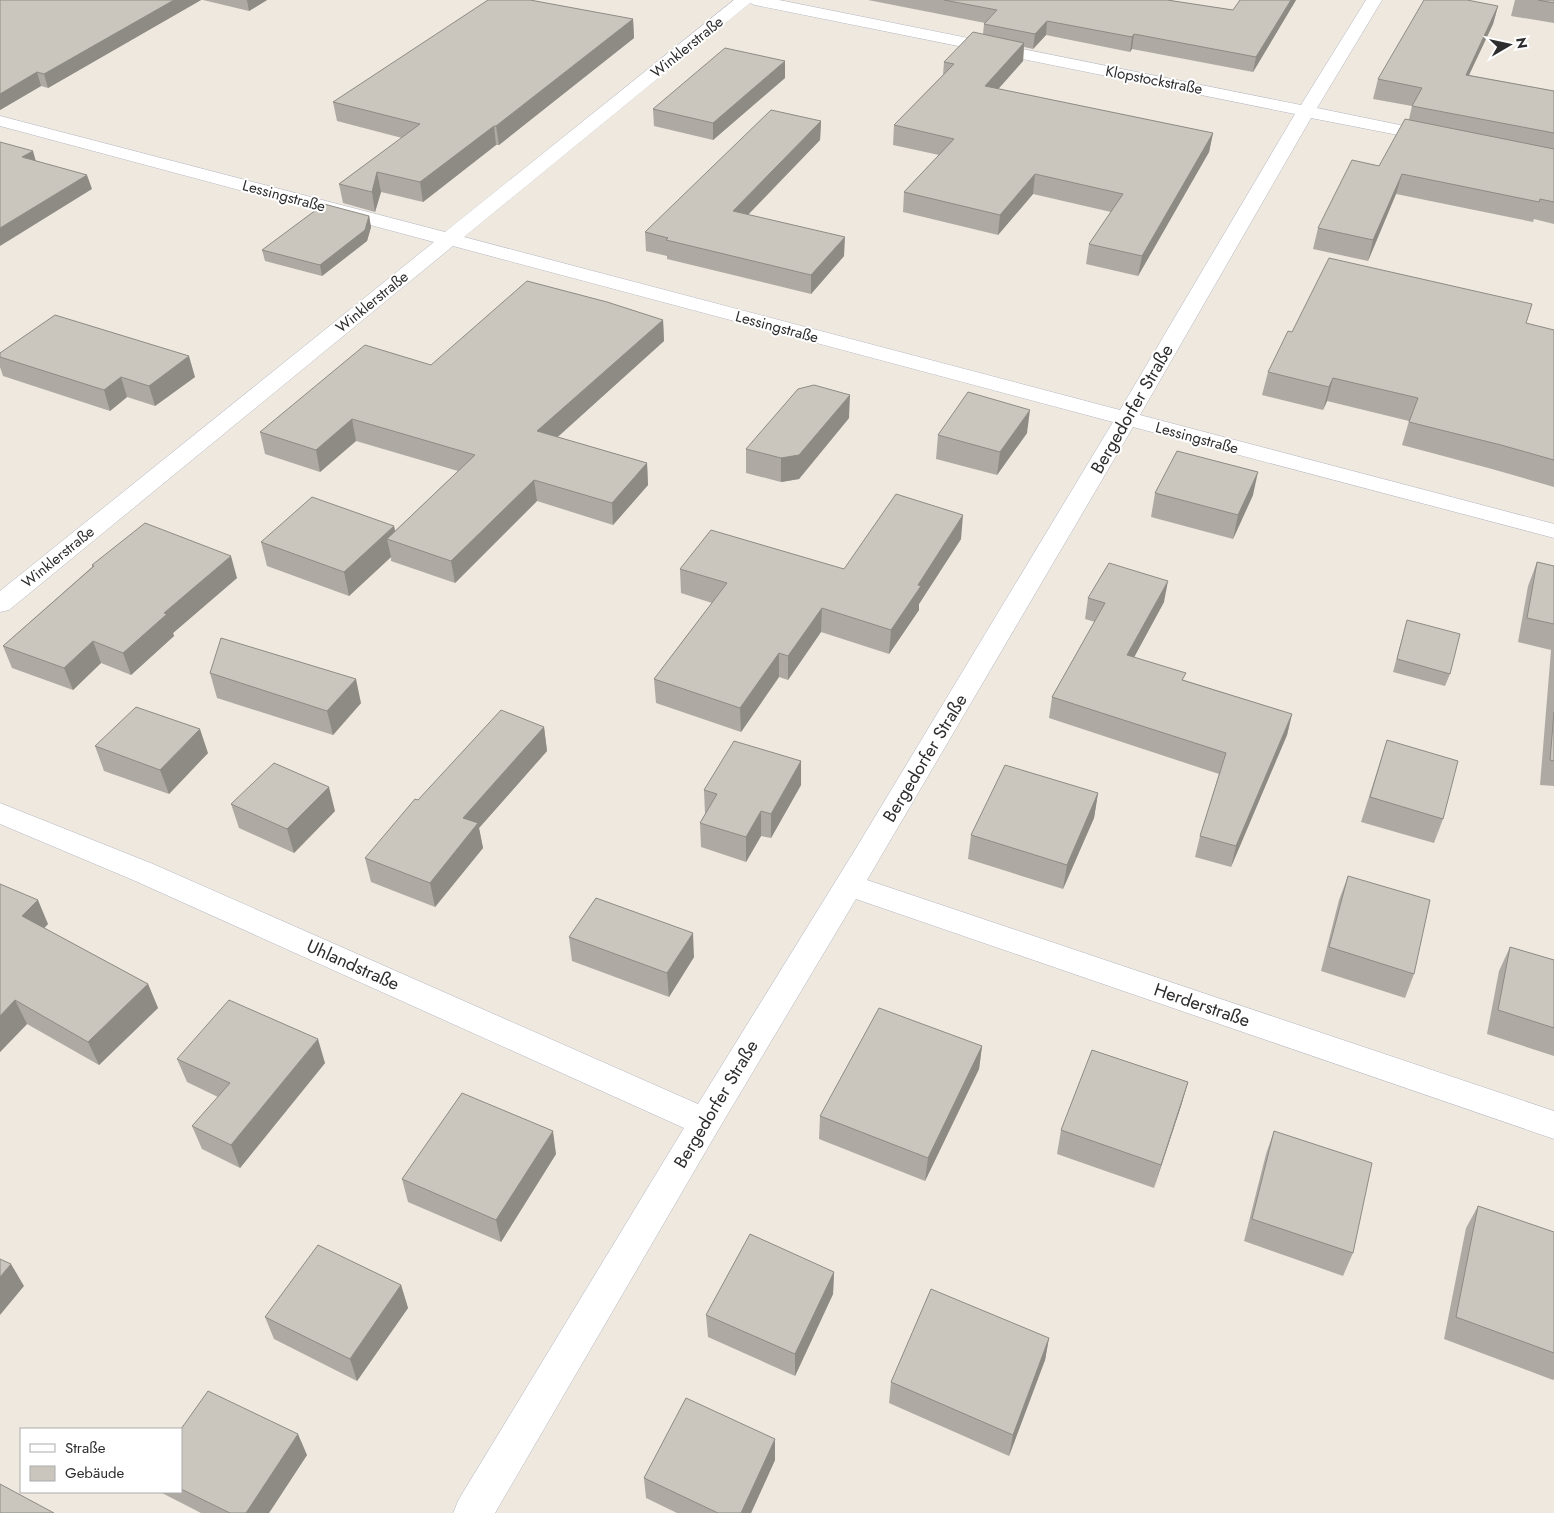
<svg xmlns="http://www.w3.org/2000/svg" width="1554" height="1513" font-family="Jost,sans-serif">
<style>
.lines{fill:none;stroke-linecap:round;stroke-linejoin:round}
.minor-casing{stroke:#b3b5c0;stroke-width:1}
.minor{fill:#fff;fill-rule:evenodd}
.wall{fill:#aeaaa3}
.shaded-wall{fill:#8d8b84}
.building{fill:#cac6bd;stroke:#8d8b84}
.labels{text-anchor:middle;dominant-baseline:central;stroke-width:4;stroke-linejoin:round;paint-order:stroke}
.far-street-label{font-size:15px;fill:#2d2d2d;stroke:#fff}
.street-label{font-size:18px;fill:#2d2d2d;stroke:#fff}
</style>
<rect width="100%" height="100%" fill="#eee8df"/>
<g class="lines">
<defs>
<path id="minor" d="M734,0H779L1301,105L1366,0H1382L1317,108L1434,132L1440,133L1443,137L1440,141L1434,142L1311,118L1140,415L1554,524V538L1133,427L867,880L1554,1111V1139L856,899L717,1132L495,1513H453L459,1499L684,1128L133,880L0,824V803L153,864L698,1104L858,845L1113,422L453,246L9,610L0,612V591L434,242L0,126V116L445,232ZM750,3L755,5L1295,114L1120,410L464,237Z"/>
</defs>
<use href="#minor" class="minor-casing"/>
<use href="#minor" class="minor"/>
</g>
<g class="wall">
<polygon points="0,0 201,0 48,88 41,86 0,110"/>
<polygon points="203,0 267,0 249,11"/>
<polygon points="868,0 1167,0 1233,10 1240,0 1296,0 1253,72 1132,49 1130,52 1046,35 1033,49 1024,47 1023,61 998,89 1213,133 1209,152 1138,276 1086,264 1089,244 1111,212 1033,194 998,235 903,212 904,192 939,155 893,145 894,125 943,75 944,62 983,34 984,24 985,23"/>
<polygon points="1515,0 1554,0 1554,23 1511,16"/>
<polygon points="1498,6 1493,24 1469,75 1554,91 1554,224 1534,219 1533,222 1396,194 1368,261 1313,249 1318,228 1379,166 1409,119 1412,106 1373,99 1378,79"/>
<polygon points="633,19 634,38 499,145 496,145 423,202 381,192 375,212 343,203 339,184 402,138 337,121 333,102"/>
<polygon points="785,78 713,140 654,126 653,109"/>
<polygon points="821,121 820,140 748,215 844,256 811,294 667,259 667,256 646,251 645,232"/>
<polygon points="369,216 371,227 367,241 322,276 265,261 262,250"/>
<polygon points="663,320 664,341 557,437 647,463 648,485 613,525 537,501 455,583 391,561 391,557 349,596 267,566 261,542 394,526 395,531 458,471 356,441 320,472 265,454 260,432 431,365"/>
<polygon points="1526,323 1554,330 1554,487 1492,469 1402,445 1409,421 1327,401 1323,410 1262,395 1268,372 1292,332"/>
<polygon points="0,353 195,377 155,406 127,397 110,411 3,376 0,367"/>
<polygon points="849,418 799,479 781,482 746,473 746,449"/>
<polygon points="1027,433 997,475 936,459 938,435"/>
<polygon points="1155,493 1253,495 1233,539 1151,517"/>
<polygon points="961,539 919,604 919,610 889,654 821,632 788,680 779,677 741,732 656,703 654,679 712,603 681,593 680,569 844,569"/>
<polygon points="1537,562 1554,566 1554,786 1540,785 1551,650 1518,642 1528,586"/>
<polygon points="92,565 237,578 173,633 174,636 131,675 101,663 73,690 12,668 3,646 92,567"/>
<polygon points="1088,598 1164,602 1134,657 1184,680 1292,714 1287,735 1231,867 1195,857 1200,836 1219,774 1049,718 1052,697 1095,622 1085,619"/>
<polygon points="1407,620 1450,674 1445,686 1393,672"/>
<polygon points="210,673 361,703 333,735 217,698"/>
<polygon points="544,727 547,751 479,828 483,848 435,907 371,882 365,858 418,800"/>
<polygon points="1387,740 1443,819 1434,843 1361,822"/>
<polygon points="95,746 208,753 169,794 104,771"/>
<polygon points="801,761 801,785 771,838 761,836 746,862 701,847 700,823 705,814 704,790"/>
<polygon points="1098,793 1094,818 1063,889 968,859 971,835"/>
<polygon points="231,804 335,811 294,853 239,828"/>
<polygon points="1348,876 1414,974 1405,998 1321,971 1339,900"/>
<polygon points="0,884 48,924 44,928 148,984 158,1008 99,1065 27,1024 0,1052"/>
<polygon points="569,937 694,957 669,997 572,961"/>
<polygon points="1510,947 1554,960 1554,1056 1487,1034 1499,971"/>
<polygon points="982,1046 979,1069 925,1181 819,1139 820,1116"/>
<polygon points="177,1059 325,1063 240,1168 202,1149 192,1126 218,1097 187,1082"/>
<polygon points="1188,1082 1181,1106 1154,1188 1057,1154 1061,1130"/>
<polygon points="1274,1131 1353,1253 1343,1276 1244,1241 1266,1154"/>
<polygon points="556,1154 501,1242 408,1202 402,1179"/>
<polygon points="1478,1206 1554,1232 1554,1379 1553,1380 1444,1339 1466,1228"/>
<polygon points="834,1272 833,1294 795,1376 708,1337 706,1315"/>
<polygon points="401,1285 408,1308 357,1381 274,1339 265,1317"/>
<polygon points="1049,1338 1045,1360 1009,1456 889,1403 891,1382"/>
<polygon points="181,1429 307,1455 269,1513 201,1513 162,1493 161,1492 181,1492"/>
<polygon points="775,1439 775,1460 751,1513 677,1513 646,1498 644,1478"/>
</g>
<g class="shaded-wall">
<polygon points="174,0 201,0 48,88 44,74"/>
<polygon points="247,0 267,0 249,11"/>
<polygon points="1291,0 1296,0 1253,72 1256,57"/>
<polygon points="1498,6 1493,24 1460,94 1466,75"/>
<polygon points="633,19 634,38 499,145 496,126"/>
<polygon points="1047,21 1046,35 1033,49 1035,34"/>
<polygon points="1134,34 1132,49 1130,52 1132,37"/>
<polygon points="1024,43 1023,61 984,105 985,86"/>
<polygon points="785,61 785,78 713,140 713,123"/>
<polygon points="37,72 41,86 0,110 0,94"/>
<polygon points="821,121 820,140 733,230 733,211"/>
<polygon points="494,126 496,145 423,202 420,182"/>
<polygon points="1213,133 1209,152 1138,276 1142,256"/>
<polygon points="33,151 37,165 22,157"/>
<polygon points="377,172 381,192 375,212 372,192"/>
<polygon points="1035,174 1033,194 998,235 1000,215"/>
<polygon points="1402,174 1396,194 1368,261 1373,240"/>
<polygon points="87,175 92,189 0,246 0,228"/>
<polygon points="369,216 371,227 367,241 322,276 320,265"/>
<polygon points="845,237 844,256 811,294 811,275"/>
<polygon points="663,320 664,341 540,453 537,431"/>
<polygon points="189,356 195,377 155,406 149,386"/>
<polygon points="121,377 127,397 110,411 104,390"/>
<polygon points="1333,378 1327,401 1323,410 1329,387"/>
<polygon points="850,395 849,418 799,479 781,482 781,458"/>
<polygon points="1030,410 1027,433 997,475 1000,452"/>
<polygon points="352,419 356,441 320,472 316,450"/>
<polygon points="647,463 648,485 613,525 612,503"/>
<polygon points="1258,472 1253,495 1233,539 1238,515"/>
<polygon points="534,480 537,501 455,583 451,561"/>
<polygon points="963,515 961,539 919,604 919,610 889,654 891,630 918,585"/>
<polygon points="394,526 397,542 387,539 391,557 349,596 344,572"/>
<polygon points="231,556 237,578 173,633 174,636 131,675 123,653 164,613"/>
<polygon points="1168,581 1164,602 1124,676 1127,655"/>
<polygon points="822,608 821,632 788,680 788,656"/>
<polygon points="93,641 101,663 73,690 64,668"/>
<polygon points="779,653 779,677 741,732 740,708"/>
<polygon points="356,679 361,703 333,735 327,711"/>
<polygon points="1292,714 1287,735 1231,867 1236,846"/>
<polygon points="544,727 547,751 479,828 483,848 435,907 430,883 463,818"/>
<polygon points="200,729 208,753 169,794 160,770"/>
<polygon points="801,761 801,785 771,838 771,814"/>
<polygon points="329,787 335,811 294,853 287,829"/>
<polygon points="1098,793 1094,818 1063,889 1067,865"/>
<polygon points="761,811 761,836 746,862 746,837"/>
<polygon points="38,900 48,924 33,940 22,916"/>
<polygon points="693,933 694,957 669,997 667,973"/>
<polygon points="148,984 158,1008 99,1065 88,1042"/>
<polygon points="15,1000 27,1024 0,1052 0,1016"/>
<polygon points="318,1039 325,1063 240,1168 231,1145"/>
<polygon points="982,1046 979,1069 925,1181 928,1158"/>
<polygon points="1188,1082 1181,1106 1154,1188 1161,1165"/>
<polygon points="553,1131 556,1154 501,1242 496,1220"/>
<polygon points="11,1264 24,1286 0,1315 0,1277"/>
<polygon points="834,1272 833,1294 795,1376 795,1354"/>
<polygon points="401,1285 408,1308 357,1381 350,1359"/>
<polygon points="1049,1338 1045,1360 1009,1456 1013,1435"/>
<polygon points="298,1434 307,1455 269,1513 246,1513"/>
<polygon points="775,1439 775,1460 751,1513 741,1513"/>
</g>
<g class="building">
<polygon points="0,0 174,0 44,74 37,72 0,94"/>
<polygon points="488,0 530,0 633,19 496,126 494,126 420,182 377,172 372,192 339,184 420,124 333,102"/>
<polygon points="944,0 1167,0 1233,10 1240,0 1291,0 1256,57 1134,34 1132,37 1047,21 1035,34 984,24 997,10"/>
<polygon points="1424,0 1467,0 1498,6 1466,75 1554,91 1554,133 1412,106 1422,88 1378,79"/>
<polygon points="1538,0 1554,0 1554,3"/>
<polygon points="973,32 1024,43 985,86 1213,133 1142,256 1089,244 1123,194 1035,174 1000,215 904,192 954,139 894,125 954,64 944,62"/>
<polygon points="725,48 785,61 713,123 653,109"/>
<polygon points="771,110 821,121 733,211 845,237 811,275 666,240 668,238 645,232"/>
<polygon points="1405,119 1554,149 1554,202 1540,199 1539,202 1402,174 1373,240 1318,228 1352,160 1379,166"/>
<polygon points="0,142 33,151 22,157 87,175 0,228"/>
<polygon points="324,204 369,216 365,230 320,265 262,250"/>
<polygon points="1329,258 1532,304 1526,323 1554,330 1554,460 1501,445 1409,422 1418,398 1333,378 1329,387 1268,372 1288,331 1292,332"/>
<polygon points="527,281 607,302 663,320 537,431 647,463 612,503 534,480 451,561 387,539 475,455 352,419 316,450 260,432 365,345 431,365"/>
<polygon points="55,315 189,356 149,386 121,377 104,390 0,357 0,353"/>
<polygon points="814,385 850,395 799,455 781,458 746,449 798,389"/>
<polygon points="968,392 1030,410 1000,452 938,435"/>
<polygon points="1177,451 1258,472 1238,515 1155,493"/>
<polygon points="896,494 963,515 918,585 921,586 891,630 822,608 788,656 779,653 740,708 654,679 727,583 680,569 711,530 844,569"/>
<polygon points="312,497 394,526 344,572 261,542"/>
<polygon points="145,523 231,556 164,613 167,614 123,653 93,641 64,668 3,646 94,566 92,565"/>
<polygon points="1537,562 1554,566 1554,624 1527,618"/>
<polygon points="1109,563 1168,581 1127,655 1186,673 1182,680 1292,714 1236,846 1200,836 1226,753 1052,697 1105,603 1088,598"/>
<polygon points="1407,620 1460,634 1450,674 1397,659"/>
<polygon points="221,638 356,679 327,711 210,673"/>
<polygon points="136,707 200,729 160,770 95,746"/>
<polygon points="501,710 544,727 463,818 478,823 430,883 365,858 415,799 418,800"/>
<polygon points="1554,712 1554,761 1550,760"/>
<polygon points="1387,740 1458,761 1443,819 1370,797"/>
<polygon points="734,741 801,761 771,814 761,811 746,837 700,823 717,794 704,790"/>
<polygon points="274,763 329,787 287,829 231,804"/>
<polygon points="1005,765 1098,793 1067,865 971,835"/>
<polygon points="1348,876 1430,900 1414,974 1329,947"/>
<polygon points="0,884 38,900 22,916 148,984 88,1042 15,1000 0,1016"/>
<polygon points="596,898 693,933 667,973 569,937"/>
<polygon points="1510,947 1554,960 1554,1028 1498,1010"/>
<polygon points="229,1000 318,1039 231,1145 192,1126 230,1083 177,1059"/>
<polygon points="879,1008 982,1046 928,1158 820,1116"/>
<polygon points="1092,1050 1188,1082 1161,1165 1061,1130"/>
<polygon points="462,1093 553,1131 496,1220 402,1179"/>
<polygon points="1274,1131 1372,1163 1353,1253 1252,1219"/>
<polygon points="1478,1206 1554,1232 1554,1353 1456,1317"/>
<polygon points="750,1234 834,1272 795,1354 706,1315"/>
<polygon points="318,1245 401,1285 350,1359 265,1317"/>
<polygon points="0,1259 11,1264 0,1277"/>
<polygon points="931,1289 1049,1338 1013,1435 891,1382"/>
<polygon points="208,1391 298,1434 246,1513 230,1513 181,1489 181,1429"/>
<polygon points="686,1398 775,1439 741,1513 718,1513 644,1478"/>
<polygon points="0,1484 54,1513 0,1513"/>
</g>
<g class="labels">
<g class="far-street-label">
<text transform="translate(687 47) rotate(-39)">Winklerstraße</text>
<text transform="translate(1154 80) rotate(11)">Klopstockstraße</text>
<text transform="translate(284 196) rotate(15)">Lessingstraße</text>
<text transform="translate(372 302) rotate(-39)">Winklerstraße</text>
<text transform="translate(777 327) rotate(15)">Lessingstraße</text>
<text transform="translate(1197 438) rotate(15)">Lessingstraße</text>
<text transform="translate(58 557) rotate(-39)">Winklerstraße</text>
</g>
<g class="street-label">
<text transform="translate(1132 409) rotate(-60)">Bergedorfer Straße</text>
<text transform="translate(925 758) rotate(-59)">Bergedorfer Straße</text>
<text transform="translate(353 965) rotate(24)">Uhlandstraße</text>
<text transform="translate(1202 1005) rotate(19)">Herderstraße</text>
<text transform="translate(716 1104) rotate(-59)">Bergedorfer Straße</text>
</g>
</g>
<rect x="20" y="1428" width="162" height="65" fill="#ffffff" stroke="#ababab"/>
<rect x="30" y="1444" width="25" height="8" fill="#ffffff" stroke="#ababab"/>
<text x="65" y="1453" font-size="15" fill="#2d2d2d">Straße</text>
<rect x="30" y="1466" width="25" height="15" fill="#cac6bd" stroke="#ababab"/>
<text x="65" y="1478" font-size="15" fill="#2d2d2d">Gebäude</text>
<g transform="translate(1509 45) rotate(81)" stroke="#ffffff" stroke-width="4" paint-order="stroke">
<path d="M0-4L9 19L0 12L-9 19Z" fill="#2d2d2d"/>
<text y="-8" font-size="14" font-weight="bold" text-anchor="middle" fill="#2d2d2d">N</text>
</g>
</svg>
